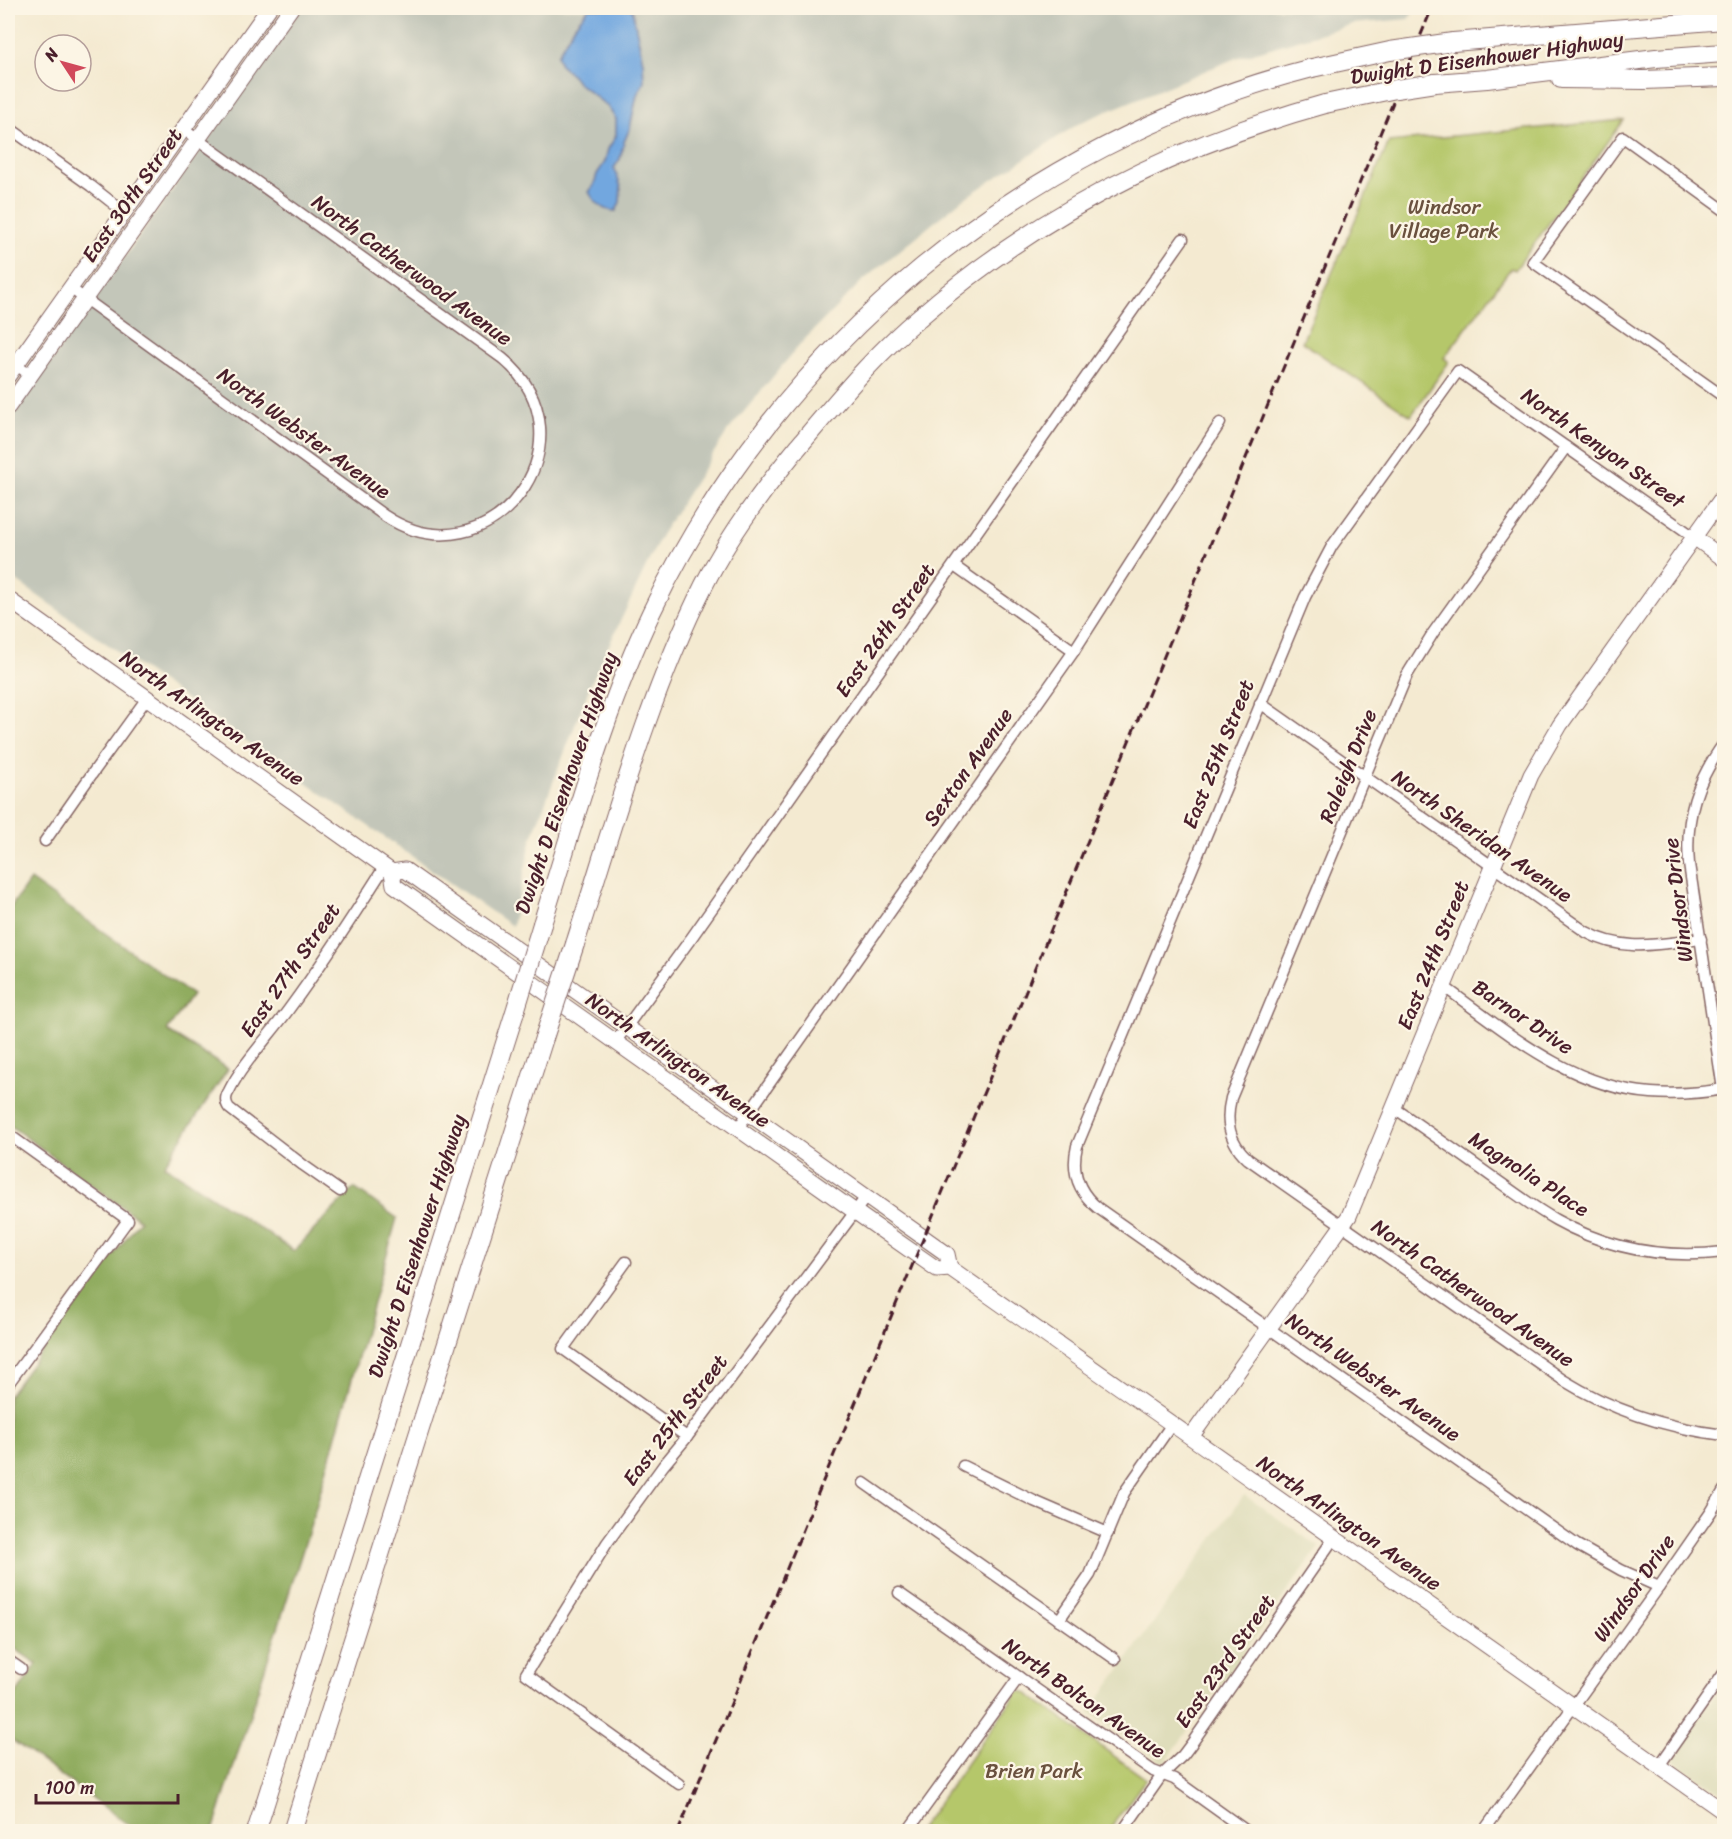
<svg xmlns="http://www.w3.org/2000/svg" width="1732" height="1839" font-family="Sriracha,sans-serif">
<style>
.built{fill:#dfddbb}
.industrial{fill:#c3c6b9}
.green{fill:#b5c76a;stroke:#80734a;stroke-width:1.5}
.forest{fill:#90ac5e;stroke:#6d6644;stroke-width:1.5}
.water{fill:#72a7df;stroke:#5e6385;stroke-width:1.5}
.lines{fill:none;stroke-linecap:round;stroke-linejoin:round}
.street-casing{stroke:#866665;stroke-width:13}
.secondary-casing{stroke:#866665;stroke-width:17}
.highway-casing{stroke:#866665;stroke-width:20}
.street{stroke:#fff;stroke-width:10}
.secondary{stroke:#fff;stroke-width:15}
.highway{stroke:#fff;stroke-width:18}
.rail{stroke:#4a1f2b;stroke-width:3;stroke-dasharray:9 4.5;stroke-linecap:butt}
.highway-bridge-casing{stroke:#866665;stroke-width:20;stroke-linecap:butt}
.highway-bridge{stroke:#fff;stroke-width:18}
.labels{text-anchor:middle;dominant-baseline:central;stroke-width:4.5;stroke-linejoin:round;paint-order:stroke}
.street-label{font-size:21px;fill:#4a1f2b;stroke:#fcf5e5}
.park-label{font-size:21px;fill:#6a513e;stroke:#fcf5e5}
</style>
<rect width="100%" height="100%" fill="#fcf5e5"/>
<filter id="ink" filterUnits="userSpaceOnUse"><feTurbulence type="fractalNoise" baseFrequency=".0167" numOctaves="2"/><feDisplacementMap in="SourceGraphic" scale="12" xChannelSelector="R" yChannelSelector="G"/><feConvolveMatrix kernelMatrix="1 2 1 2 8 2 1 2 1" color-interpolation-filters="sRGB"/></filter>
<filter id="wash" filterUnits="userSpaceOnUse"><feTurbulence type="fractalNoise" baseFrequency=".008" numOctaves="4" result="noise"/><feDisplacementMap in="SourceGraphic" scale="24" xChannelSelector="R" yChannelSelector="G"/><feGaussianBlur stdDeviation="1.35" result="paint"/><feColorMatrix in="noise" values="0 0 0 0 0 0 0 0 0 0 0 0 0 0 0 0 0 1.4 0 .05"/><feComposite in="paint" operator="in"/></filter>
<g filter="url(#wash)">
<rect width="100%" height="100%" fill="#f4ead1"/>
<g class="built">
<polygon points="1244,1495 1319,1547 1164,1764 1089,1713"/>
<polygon points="1724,1682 1724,1796 1670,1758"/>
</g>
<polygon class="industrial" points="302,8 1416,8 1409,19 1352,24 1236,58 1081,122 960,201 861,282 801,343 727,432 661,535 592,681 532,837 512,926 8,575 8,421"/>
<g class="green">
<polygon points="1624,120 1515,270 1511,268 1444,358 1449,362 1411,416 1302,342 1389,142"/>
<polygon points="1018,1691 1025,1692 1146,1779 1108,1831 923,1831 920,1829"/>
</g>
<polygon class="forest" points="30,880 192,995 167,1031 228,1069 164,1165 294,1251 354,1188 397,1218 312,1521 213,1831 137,1831 8,1737 8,1706 37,1664 8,1644 8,1396 140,1220 8,1124 8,911"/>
<path class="water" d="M589,8H632L643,62L644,82L637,95L630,128L624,142L620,159L614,168L621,187L620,202L616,211C603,211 595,203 589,192L594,185L597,174L605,162L608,149L616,136V119L607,106L578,83L572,75L560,65L557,55L575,25Z"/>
</g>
<g filter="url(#ink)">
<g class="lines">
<defs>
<g id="street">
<polyline points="8,127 91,186 124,212"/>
<polyline points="1724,210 1623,137 1533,262 1724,397"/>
<path d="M70,288L385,516C491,586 600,439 502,358L183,129"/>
<polyline points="8,359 30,375"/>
<path d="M1566,447L1433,633L1407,675L1231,1098C1225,1122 1229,1142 1248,1159L1563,1380C1613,1411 1667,1428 1724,1435"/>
<polyline points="954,566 1074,651"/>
<path d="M1260,703L1586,932C1624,953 1660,944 1701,939"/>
<path d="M1724,743C1696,782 1685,816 1689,864L1724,1096"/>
<polyline points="45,841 87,781 147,698"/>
<path d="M1443,986C1507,1032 1570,1087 1651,1093C1676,1095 1700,1093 1724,1089"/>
<polyline points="616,1041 692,937 1183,239"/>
<path d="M1393,1107C1426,1130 1459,1153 1491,1176C1512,1191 1533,1207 1556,1220C1608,1249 1666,1259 1724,1252"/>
<polyline points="738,1128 1074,651 1220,423"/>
<polyline points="8,1134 128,1220 8,1384"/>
<path d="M340,1191L303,1165L229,1108C225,1102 225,1097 229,1091C242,1064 271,1034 289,1009C323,963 354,915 385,866"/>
<polyline points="626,1262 563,1349 687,1437"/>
<polyline points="963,1466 1034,1501 1108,1533"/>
<polyline points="864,1483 1115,1659"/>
<path d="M1659,1587L1621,1570L1577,1545L1098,1208C1078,1192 1071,1171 1077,1146L1305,597L1332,546L1458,371L1694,537"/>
<polyline points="899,1593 1153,1771 1174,1779 1248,1832"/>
<polyline points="1059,1620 1090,1575 1124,1493 1172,1424"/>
<polyline points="8,1660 21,1669"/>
<polyline points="1659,1766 1724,1673"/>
<polyline points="679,1784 526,1674 607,1543 663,1466 687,1437 866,1197"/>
<polyline points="907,1832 1019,1677"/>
<polyline points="1122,1832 1162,1775 1183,1755 1192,1743 1334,1538"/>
<polyline points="1483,1832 1659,1587 1711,1512 1724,1490"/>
</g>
<g id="secondary">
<polyline points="8,376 269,8"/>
<polyline points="8,407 291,8"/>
<polyline points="1694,537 1724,559"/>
<polyline points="8,599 392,872 405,870 947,1254 950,1268"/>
<polyline points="392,872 394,885 864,1218 937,1269 950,1268 1724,1812"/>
<polyline points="1191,1437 1349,1216 1531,775 1560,725 1724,495"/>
</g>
<g id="highway">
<polyline points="1453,42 1724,20"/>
<polyline points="1561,79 1644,80 1724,77"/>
<polyline points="1435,83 1487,79 1656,58 1724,53"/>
<path d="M542,924C575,820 604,712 651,613C778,346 1025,141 1312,68"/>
<path d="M575,944C614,823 647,699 704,585C732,529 774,475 814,428C847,389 881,349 921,316C1038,214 1176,145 1325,104"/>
<polyline points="256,1832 514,1015"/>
<polyline points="292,1832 544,1038"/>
</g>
</defs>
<use href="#street" class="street-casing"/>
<use href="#secondary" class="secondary-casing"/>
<use href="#highway" class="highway-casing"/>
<use href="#street" class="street"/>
<use href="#secondary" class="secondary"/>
<use href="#highway" class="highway"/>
<polyline class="rail" points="678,1832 1432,8"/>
<defs>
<g id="highway-bridge">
<polyline points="1312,68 1390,51 1453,42"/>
<polyline points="1325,104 1396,89 1435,83"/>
<polyline points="514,1015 542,924"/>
<polyline points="544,1038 575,944"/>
</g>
</defs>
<use href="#highway-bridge" class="highway-bridge-casing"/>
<use href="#highway-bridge" class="highway-bridge"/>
</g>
</g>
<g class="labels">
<g class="street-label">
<text transform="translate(1487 58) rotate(-8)">Dwight D Eisenhower Highway</text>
<text transform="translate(132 195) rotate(-55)">East 30th Street</text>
<text transform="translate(412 270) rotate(36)">North Catherwood Avenue</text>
<text transform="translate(304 433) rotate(36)">North Webster Avenue</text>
<text transform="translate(1603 448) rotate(35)">North Kenyon Street</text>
<text transform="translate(885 630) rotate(-55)">East 26th Street</text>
<text transform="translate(212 718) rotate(35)">North Arlington Avenue</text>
<text transform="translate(1218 754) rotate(-68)">East 25th Street</text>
<text transform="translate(1348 766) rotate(-68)">Raleigh Drive</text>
<text transform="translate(968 767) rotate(-55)">Sexton Avenue</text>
<text transform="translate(566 783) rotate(-71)">Dwight D Eisenhower Highway</text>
<text transform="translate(1482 836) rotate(35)">North Sheridan Avenue</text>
<text transform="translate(1678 900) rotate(-97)">Windsor Drive</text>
<text transform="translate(1433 955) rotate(-68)">East 24th Street</text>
<text transform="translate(290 970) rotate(-55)">East 27th Street</text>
<text transform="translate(1523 1017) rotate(34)">Barnor Drive</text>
<text transform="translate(678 1060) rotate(35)">North Arlington Avenue</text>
<text transform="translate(1529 1174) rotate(33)">Magnolia Place</text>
<text transform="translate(417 1246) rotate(-72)">Dwight D Eisenhower Highway</text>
<text transform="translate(1473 1293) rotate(35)">North Catherwood Avenue</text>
<text transform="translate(1373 1377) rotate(35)">North Webster Avenue</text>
<text transform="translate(675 1420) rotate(-53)">East 25th Street</text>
<text transform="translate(1349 1523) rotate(35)">North Arlington Avenue</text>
<text transform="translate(1634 1588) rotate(-55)">Windsor Drive</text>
<text transform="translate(1225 1661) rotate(-55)">East 23rd Street</text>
<text transform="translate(1084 1698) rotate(35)">North Bolton Avenue</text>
</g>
<g class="park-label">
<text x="1444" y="207">Windsor<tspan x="1444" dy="24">Village Park</tspan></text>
<text x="1034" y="1771">Brien Park</text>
</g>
</g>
<rect width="1732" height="1839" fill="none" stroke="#fcf5e5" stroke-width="30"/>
<g transform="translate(63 63) rotate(306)"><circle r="28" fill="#fcf5e5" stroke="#b59f9b" stroke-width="1.5"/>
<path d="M0-4.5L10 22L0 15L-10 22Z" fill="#d1495b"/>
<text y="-9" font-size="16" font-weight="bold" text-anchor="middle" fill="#4a1f2b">N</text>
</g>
<path d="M36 1794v9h142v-9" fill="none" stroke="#4a1f2b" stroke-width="3"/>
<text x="45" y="1794" font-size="18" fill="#4a1f2b" stroke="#fcf5e5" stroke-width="4.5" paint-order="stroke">100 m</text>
</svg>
